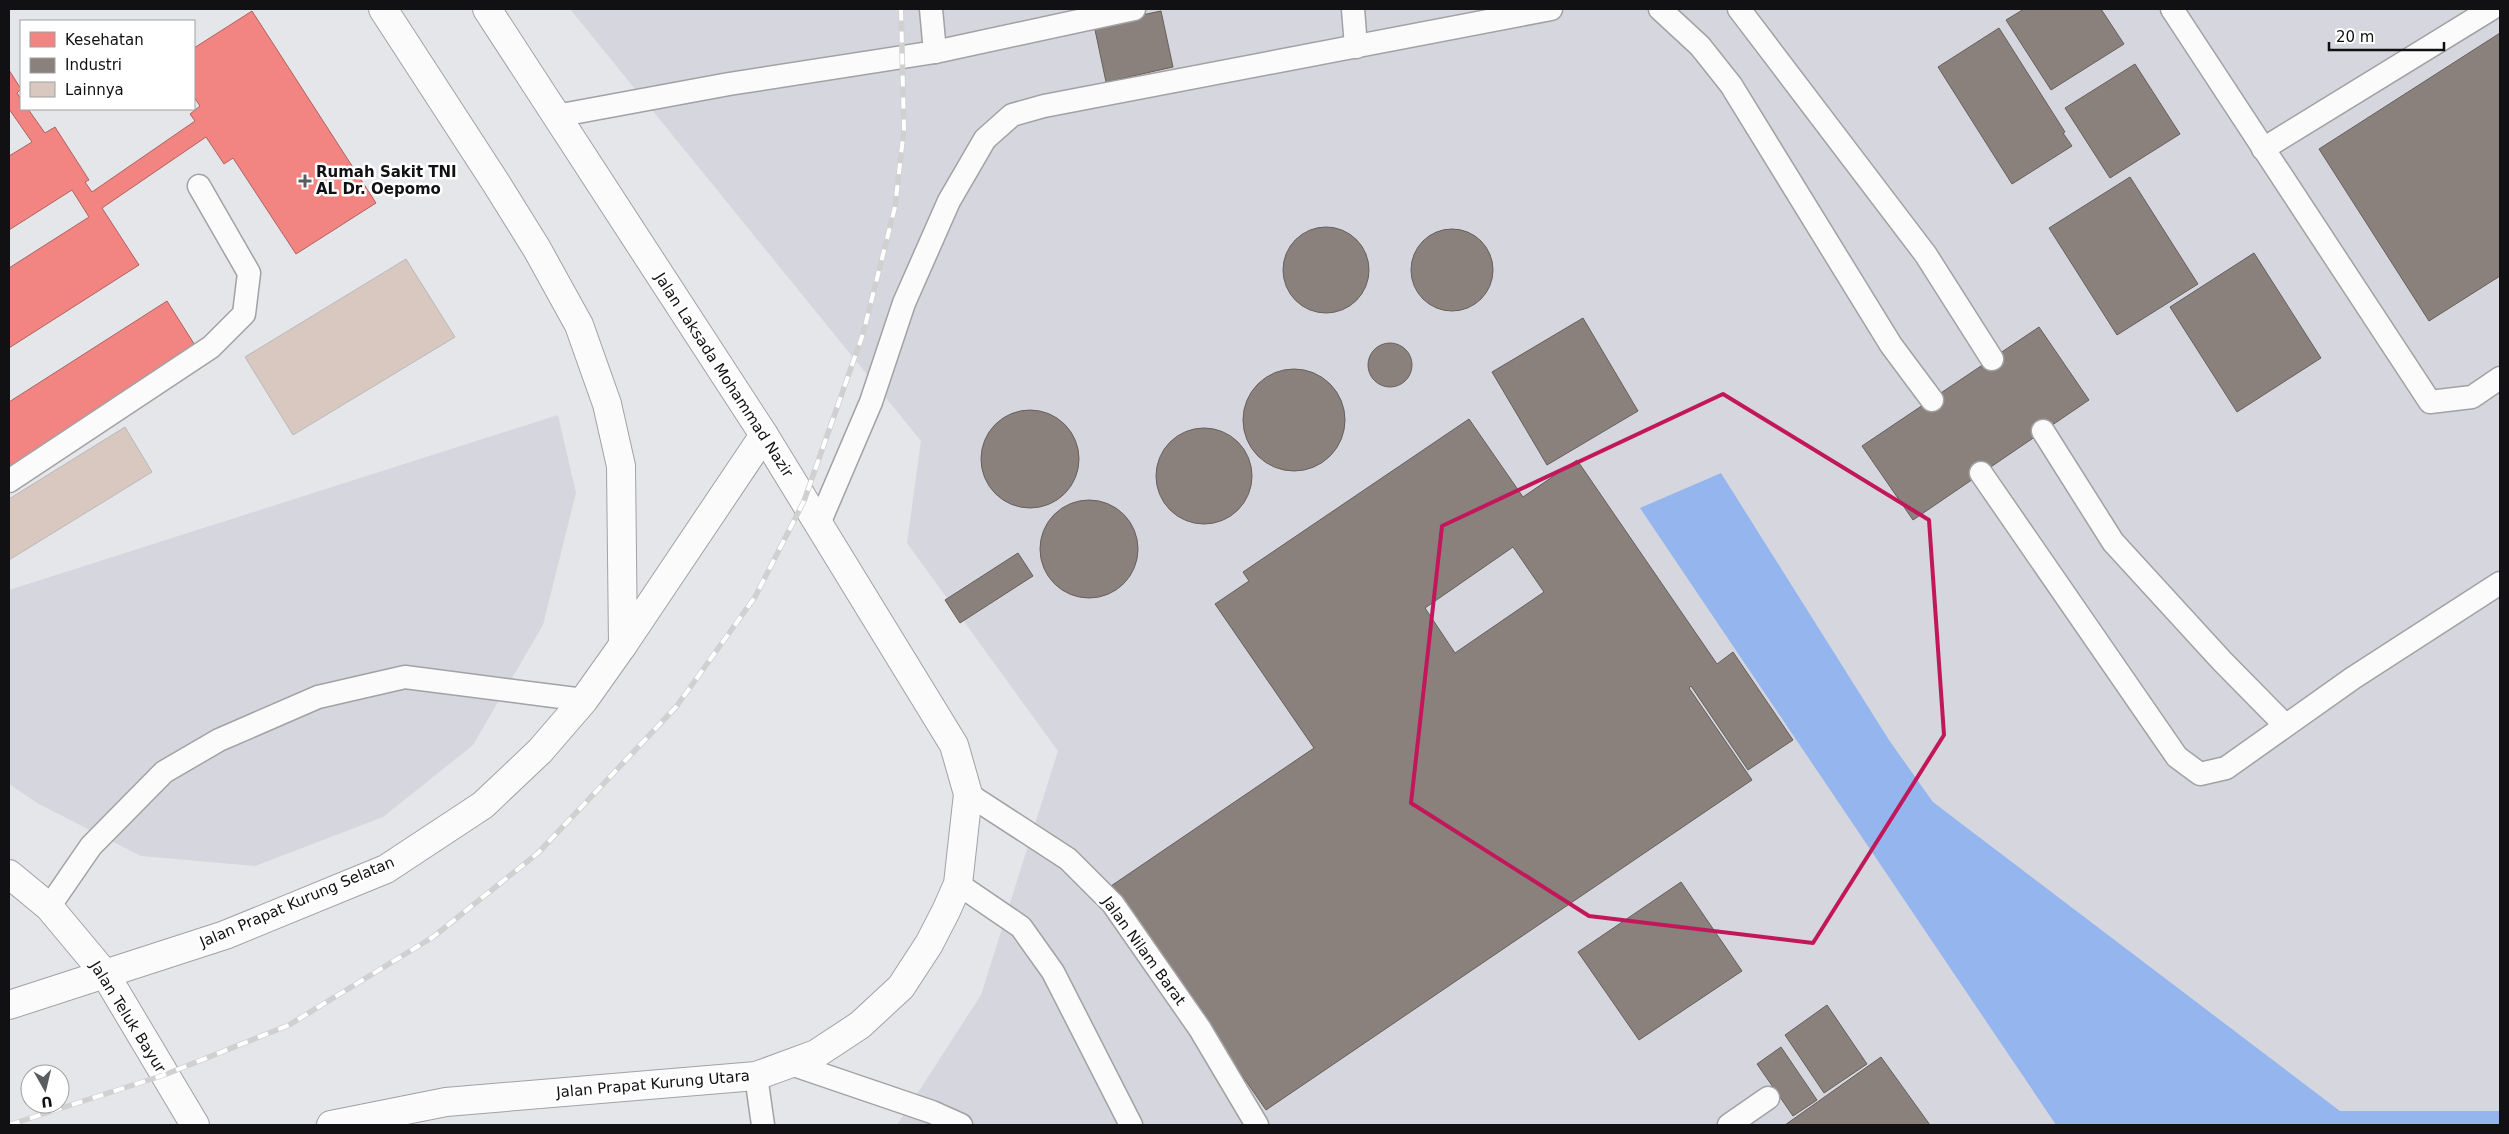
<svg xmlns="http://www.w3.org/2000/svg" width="2509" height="1134" font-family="'DejaVu Sans',sans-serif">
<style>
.built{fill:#d5d6de}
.water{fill:#94b5ed}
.health{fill:#f28482;stroke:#ae6261}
.industry{fill:#8a817c;stroke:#665f5c;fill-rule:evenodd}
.building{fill:#d9c8c0;stroke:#bab9ba}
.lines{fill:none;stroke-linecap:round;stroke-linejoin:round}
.lane-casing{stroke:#a2a2a5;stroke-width:25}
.street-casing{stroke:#a2a2a5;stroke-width:30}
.secondary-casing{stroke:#a2a2a5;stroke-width:30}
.lane{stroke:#fbfbfc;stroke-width:22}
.street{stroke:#fbfbfc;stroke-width:28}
.secondary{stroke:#fbfbfc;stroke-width:28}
.rail-casing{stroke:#d0d0d0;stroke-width:5.5}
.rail{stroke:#fff;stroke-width:4;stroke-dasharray:11;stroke-linecap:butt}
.marked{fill:none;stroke:#c2185b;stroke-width:4;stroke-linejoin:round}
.poi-dot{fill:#5b5c5e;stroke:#fff;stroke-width:2}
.labels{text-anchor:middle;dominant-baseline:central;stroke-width:5;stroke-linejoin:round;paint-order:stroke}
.poi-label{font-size:15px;font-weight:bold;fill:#111113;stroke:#fff;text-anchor:start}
.street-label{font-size:15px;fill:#111113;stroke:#fff}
</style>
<rect width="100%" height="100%" fill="#e5e6e9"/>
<g class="built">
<polygon points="570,9 2500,9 2500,1111 2340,1111 1933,802 1889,740 1721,473 1641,508 2056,1125 897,1125 981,995 1058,751 907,543 921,441"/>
<polygon points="558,415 576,493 543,625 473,745 383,817 255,866 141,856 37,803 9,784 9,590"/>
</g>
<polygon class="water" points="1721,473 1889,740 1933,802 2340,1111 2500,1111 2500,1125 2056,1125 1640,508"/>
<g class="health">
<polygon points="252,11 376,203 296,254 233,158 224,164 206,137 102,208 139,265 9,348 9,268 89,217 72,190 9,230 9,156 32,142 9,109 9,70 21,89 17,93 21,99 21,109 28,109 45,133 55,127 89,180 85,182 92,192 195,121 190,114 200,106 194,97 194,48"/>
<polygon points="167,301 198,350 9,470 9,402"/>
</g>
<g class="industry">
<polygon points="2024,9 2101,9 2124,44 2051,90 2006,20"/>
<polygon points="1161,11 1173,67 1106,82 1094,25"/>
<polygon points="1999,28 2065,132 2063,133 2072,146 2012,184 1938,67"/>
<polygon points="2500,33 2500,276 2429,321 2319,149"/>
<polygon points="2135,64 2180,134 2110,178 2065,108"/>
<polygon points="2130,177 2198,284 2117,335 2049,228"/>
<circle cx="1326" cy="270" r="43"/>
<circle cx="1452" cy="270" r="41"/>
<polygon points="2254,253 2321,358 2237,412 2170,307"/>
<polygon points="1583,318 1638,411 1547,465 1492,372"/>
<polygon points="2039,327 2089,400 1913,520 1862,446"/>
<circle cx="1390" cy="365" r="22"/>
<circle cx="1294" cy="420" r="51"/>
<circle cx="1030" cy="459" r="49"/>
<path d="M1469,419L1523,497L1577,460L1717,664L1733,652L1793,740L1748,770L1691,686L1689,688L1752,780L1266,1110L1111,886L1314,748L1215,604L1249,581L1243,572ZM1513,547L1544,592L1455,653L1425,608Z"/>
<circle cx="1204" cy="476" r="48"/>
<circle cx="1089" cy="549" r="49"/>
<polygon points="1018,553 1033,576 960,623 945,600"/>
<polygon points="1681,882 1742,971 1639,1040 1578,952"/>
<polygon points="1827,1005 1867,1064 1824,1093 1785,1035"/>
<polygon points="1781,1047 1817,1100 1793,1116 1757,1064"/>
<polygon points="1881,1057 1930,1125 1785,1125"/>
</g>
<g class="building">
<polygon points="406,259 455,337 293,435 245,357"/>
<polygon points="125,427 152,472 9,560 9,499"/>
</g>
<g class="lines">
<defs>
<g id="lane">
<polyline points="931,9 935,52"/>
<polyline points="1353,9 1356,47"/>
<polyline points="1660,9 1700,46 1731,85 1891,345 1932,400"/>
<polyline points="1739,9 1926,255 1992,359"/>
<polyline points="2172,9 2430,402 2472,397 2500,378"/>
<polyline points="556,116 729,84 935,52 1134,9"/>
<polyline points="2263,149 2491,9"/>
<polyline points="2043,431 2113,542 2222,661 2285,725"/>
<polyline points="1981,473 2177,757 2200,774 2226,768 2353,678 2500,583"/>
<polyline points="9,481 211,347 244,314 249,273 199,186"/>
<polyline points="818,526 871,402 904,303 949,201 985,139 1012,115 1044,106 1551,9"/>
<polyline points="968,794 1068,859 1113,904 1200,1029 1257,1125"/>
<polyline points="958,884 1021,927 1053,972 1131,1125"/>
<polyline points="49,907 91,846 164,772 219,740 318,697 405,677 584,700"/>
<polyline points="791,1064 932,1112 961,1125"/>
<polyline points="756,1076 763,1125"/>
<polyline points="1729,1125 1768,1098"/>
</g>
<polyline id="street" points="9,874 49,907 105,974 195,1125"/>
<g id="secondary">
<polyline points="623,645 764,435"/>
<polyline points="9,1005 225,935 386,869 483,805 540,751 584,700 623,645 621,466 607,404 579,325 537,249 496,183 383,9"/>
<polyline points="331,1125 446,1102 756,1076 816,1054 860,1025 901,987 929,944 946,911 958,884 968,794 954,745 764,435 487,9"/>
</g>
</defs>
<use href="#lane" class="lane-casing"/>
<use href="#street" class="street-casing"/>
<use href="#secondary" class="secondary-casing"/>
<use href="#lane" class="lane"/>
<use href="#street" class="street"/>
<use href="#secondary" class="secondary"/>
<defs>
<polyline id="rail" points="9,1125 164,1075 289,1025 433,937 538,853 676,707 755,597 804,501 863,334 895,207 904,129 901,9"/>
</defs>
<use href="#rail" class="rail-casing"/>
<use href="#rail" class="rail"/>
</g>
<path class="marked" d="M1723,394L1929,520L1944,735L1813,943L1589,916L1411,803L1442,526Z"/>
<path class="poi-dot" d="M302.5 173.5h5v5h5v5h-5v5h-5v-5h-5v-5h5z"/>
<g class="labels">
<g class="poi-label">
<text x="316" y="172">Rumah Sakit TNI<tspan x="316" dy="17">AL Dr. Oepomo</tspan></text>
</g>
<g class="street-label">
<text transform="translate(724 375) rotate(57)">Jalan Laksada Mohammad Nazir</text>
<text transform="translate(297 902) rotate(-23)">Jalan Prapat Kurung Selatan</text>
<text transform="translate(1144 951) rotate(54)">Jalan Nilam Barat</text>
<text transform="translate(128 1017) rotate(58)">Jalan Teluk Bayur</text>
<text transform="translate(653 1084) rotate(-5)">Jalan Prapat Kurung Utara</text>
</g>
</g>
<rect width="2509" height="1134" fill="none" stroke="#111113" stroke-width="20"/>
<rect x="20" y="20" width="175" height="90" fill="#ffffff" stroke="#a0a0a1"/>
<rect x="30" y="32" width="25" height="15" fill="#f28482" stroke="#a0a0a1"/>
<text x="65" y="45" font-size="15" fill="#111113">Kesehatan</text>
<rect x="30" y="58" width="25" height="15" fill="#8a817c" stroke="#a0a0a1"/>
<text x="65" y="70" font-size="15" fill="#111113">Industri</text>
<rect x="30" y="82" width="25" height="15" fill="#d9c8c0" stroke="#a0a0a1"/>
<text x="65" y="95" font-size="15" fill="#111113">Lainnya</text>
<g transform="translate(45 1089) rotate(172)"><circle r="24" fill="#ffffff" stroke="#a0a0a1"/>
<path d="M0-4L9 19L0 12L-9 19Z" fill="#5b5c5e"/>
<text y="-8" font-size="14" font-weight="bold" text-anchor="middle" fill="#111113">U</text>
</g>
<path d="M2329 42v8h115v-8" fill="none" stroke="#111113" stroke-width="2.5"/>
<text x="2336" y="42" font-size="15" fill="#111113" stroke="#ffffff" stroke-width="4" paint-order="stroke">20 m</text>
</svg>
